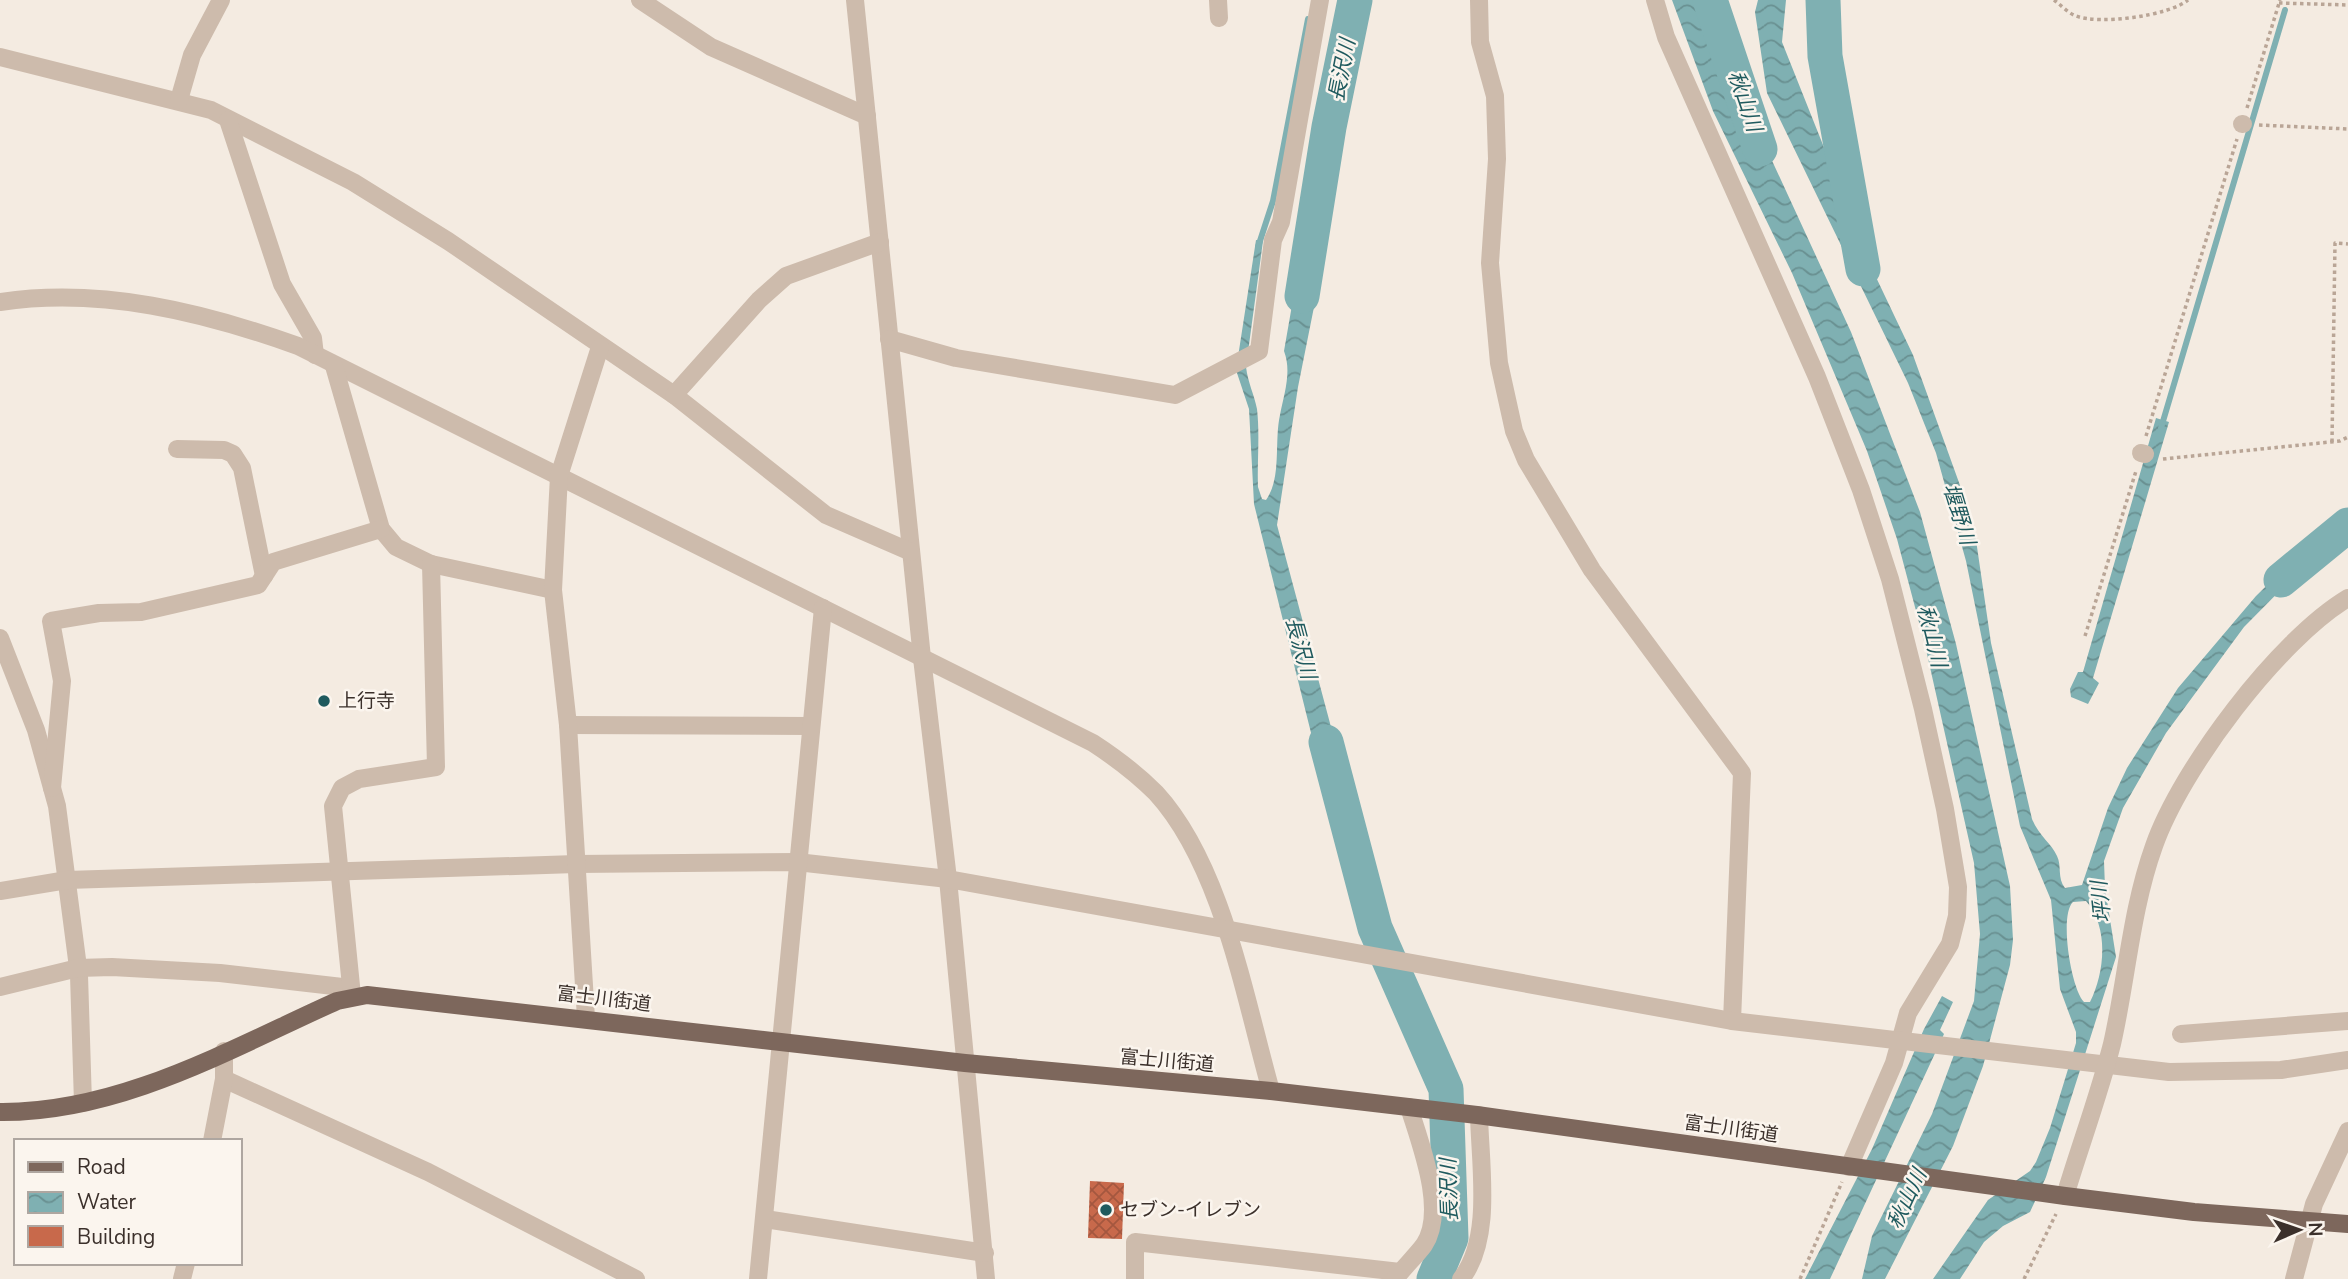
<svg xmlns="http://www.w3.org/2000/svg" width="2348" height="1279" font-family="'Nunito Sans','Noto Sans JP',sans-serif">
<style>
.water{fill:url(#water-waves);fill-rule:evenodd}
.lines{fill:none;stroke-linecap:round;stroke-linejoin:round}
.stream{stroke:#7fb0b2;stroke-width:6}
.river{stroke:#7fb0b2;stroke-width:35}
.building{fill:url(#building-cross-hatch)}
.path{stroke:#b9a596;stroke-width:3.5;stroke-dasharray:3.5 3.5;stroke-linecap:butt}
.minor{stroke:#cdbbac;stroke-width:18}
.major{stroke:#7d675c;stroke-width:18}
.poi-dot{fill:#1f5a5e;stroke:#fbf5ee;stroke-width:2.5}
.labels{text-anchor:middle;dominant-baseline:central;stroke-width:5;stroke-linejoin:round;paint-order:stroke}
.poi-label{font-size:19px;fill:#3b302b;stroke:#fbf5ee;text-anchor:start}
.street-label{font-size:19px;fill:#3b302b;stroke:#fbf5ee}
.water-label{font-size:21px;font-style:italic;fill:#1f5a5e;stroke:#fbf5ee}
</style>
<defs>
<pattern id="water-waves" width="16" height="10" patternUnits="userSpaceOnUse" patternTransform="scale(1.75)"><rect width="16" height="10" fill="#7fb0b2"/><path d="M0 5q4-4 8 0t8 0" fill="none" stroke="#699091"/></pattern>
<pattern id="building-cross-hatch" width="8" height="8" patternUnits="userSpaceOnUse" patternTransform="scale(1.75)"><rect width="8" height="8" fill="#c8694b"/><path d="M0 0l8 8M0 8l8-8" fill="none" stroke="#a4573f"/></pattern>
</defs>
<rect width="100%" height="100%" fill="#f4ebe1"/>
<g class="water">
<polygon points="1672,0 1698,0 1851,332 1920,512 1956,644 2010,886 2013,940 2010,965 1983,1066 1953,1146 1885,1279 1862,1279 1872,1236 1932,1114 1974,1001 1980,934 1974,863 1925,645 1897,539 1867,451 1792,273 1713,111"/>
<path d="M1758,0H1786L1782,42L1874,273L1913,355L1966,502L1976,540L1991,643L2032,819C2039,836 2052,844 2057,856C2062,866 2057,878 2065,888L2082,885L2108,808L2127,768L2178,688L2256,596L2314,539L2318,552L2244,627L2166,733L2123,808L2104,861L2105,888L2116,957L2046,1177L2030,1212L2003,1226L1984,1242L1960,1279H1933L1988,1200L2030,1171L2036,1162L2050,1128L2076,1043V1032L2060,989L2051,900L2020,826L1966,561L1936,453L1908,383L1767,93L1755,12ZM2086,901C2109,927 2105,972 2090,1002H2084C2071,989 2059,915 2073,902Z"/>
<path d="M1256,240L1263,241L1246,367C1248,383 1254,394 1257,409C1260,435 1257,462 1258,487L1262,499L1266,500C1282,478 1274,441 1280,415C1284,394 1292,372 1284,351L1302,248L1314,251L1311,289L1316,297L1298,387L1277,525L1346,783L1326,793L1254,504L1249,409L1236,370Z"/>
<polygon points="2156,418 2169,422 2093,678 2099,683 2088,704 2071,697 2070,689 2078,672 2083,672"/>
<polygon points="1942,996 1953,1002 1940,1030 1944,1034 1830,1279 1805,1279 1872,1149 1924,1029"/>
</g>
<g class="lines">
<g class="stream">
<polyline points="1258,247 1273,201 1308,19"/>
<polyline points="2161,428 2285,10"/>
</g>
<g class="river">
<polyline points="1710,0 1760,149"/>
<polyline points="1823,0 1825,56 1863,269"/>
<polyline points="1302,296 1329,127 1355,0"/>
<polyline points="2281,580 2348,525"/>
<polyline points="1326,742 1375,928 1446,1089 1451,1238 1434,1279"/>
</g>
</g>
<polygon class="building" points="1090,1181 1124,1183 1122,1239 1088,1238"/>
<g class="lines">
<g class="path">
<path d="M2054,0C2061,5 2068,13 2076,16C2099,25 2169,16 2188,0"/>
<polyline points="2279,3 2348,5"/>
<polyline points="2247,108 2280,0"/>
<polyline points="2259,125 2348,129"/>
<polyline points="2146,436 2237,139"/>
<polyline points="2332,442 2335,243 2348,244"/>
<polyline points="2163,459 2340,441 2348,437"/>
<polyline points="2085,636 2136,471"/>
<polyline points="1800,1279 1842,1182"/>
<polyline points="2024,1279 2056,1214"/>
</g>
<g class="minor">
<polyline points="640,0 711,47 867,116"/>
<polyline points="855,0 922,658 948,879 986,1279"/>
<polyline points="1218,0 1219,18"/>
<polyline points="1479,0 1480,42 1495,96 1497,159 1490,263 1499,363 1514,431 1526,460 1592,570 1742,773 1732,1021"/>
<polyline points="1655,0 1666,37 1817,377 1861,490 1890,579 1923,709 1945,809 1958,887 1957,916 1950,944 1908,1013 1894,1063 1849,1167"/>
<polyline points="0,57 211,110 353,182 448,241 674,395 826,515 911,552"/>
<polyline points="179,100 192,55 221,0"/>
<polyline points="228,120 282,284 313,338 315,355"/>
<polyline points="2242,124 2243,124"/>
<path d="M0,302C102,287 203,312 298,346L1093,743C1116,758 1137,774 1156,793C1222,865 1245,999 1271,1091"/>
<polyline points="889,339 956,358 1175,395 1259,351 1273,240 1281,222 1320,0"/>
<polyline points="334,366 381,529 396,547 431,564 553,590"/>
<polyline points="674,395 759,300 786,276 880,242"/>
<polyline points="177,449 224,450 233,454 242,468 264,576"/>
<polyline points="2141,453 2145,454"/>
<polyline points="0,638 36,730 57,806 79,975 83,1103"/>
<polyline points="568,725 810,726"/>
<polyline points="52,788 62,681 51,621 99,613 141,612 258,585 273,562 381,529"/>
<polyline points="0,891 67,880 576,864 797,862 948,879 1732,1021 2169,1072 2281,1070 2348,1060"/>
<polyline points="0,987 78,968 112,967 220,973 351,988"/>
<polyline points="352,996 333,806 342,788 359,779 436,767 431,564"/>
<polyline points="586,1018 568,725 553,590 559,476 600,347"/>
<polyline points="2181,1034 2348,1021"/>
<polyline points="224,1079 428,1172 636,1279"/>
<polyline points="212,1141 224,1079 224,1051"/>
<path d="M2065,1196C2080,1146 2099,1095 2112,1044C2127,978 2131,910 2154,846C2181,769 2278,640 2348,598"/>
<polyline points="765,1219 985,1253"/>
<polyline points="182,1279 186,1263"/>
<polyline points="758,1279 823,608"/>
<polyline points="1135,1279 1135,1242 1400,1272"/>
<path d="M1395,1279C1404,1267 1415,1257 1424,1245C1447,1211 1420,1143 1409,1107"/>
<path d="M1461,1279C1493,1239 1480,1165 1479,1115"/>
<polyline points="2294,1279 2314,1204 2348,1131"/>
</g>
<path class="major" d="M0,1112C120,1113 230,1049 337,1001L367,995L965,1063L1271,1091L1477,1115L2065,1196L2194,1212L2348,1224"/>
</g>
<g class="poi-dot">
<circle cx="324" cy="701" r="7"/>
<circle cx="1106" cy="1210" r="7"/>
</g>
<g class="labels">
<g class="poi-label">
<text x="338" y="701">上行寺</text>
<text x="1120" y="1210">セブン-イレブン</text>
</g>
<g class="street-label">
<text transform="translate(604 999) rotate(7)">富士川街道</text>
<text transform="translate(1167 1061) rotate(5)">富士川街道</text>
<text transform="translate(1731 1129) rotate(8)">富士川街道</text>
</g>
<g class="water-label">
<text transform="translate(1342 70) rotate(-79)">長沢川</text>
<text transform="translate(1745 101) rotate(71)">秋山川</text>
<text transform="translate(1959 514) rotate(73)">堰野川</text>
<text transform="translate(1932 636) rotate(76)">秋山川</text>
<text transform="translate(1301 648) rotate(75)">長沢川</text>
<text transform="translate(2101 902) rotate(-96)">坪川</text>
<text transform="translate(1449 1190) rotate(-92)">長沢川</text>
<text transform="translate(1907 1199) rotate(-65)">秋山川</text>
</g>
</g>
<rect x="14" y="1139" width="228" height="126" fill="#fbf5ee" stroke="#aea6a0" stroke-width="2"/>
<rect x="28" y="1162" width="35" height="10" fill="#7d675c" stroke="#aea6a0" stroke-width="2"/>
<text x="77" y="1174" font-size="21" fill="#3b302b">Road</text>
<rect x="28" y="1192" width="35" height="21" fill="url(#water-waves)" stroke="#aea6a0" stroke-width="2"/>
<text x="77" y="1209" font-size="21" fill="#3b302b">Water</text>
<rect x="28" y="1226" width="35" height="21" fill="#c8694b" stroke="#aea6a0" stroke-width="2"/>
<text x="77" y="1244" font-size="21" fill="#3b302b">Building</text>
<g transform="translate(2299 1230) rotate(88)" stroke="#fbf5ee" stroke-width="5" paint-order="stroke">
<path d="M0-5L12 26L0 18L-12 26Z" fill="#3b302b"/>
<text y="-10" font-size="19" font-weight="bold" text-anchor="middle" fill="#3b302b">N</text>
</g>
</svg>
